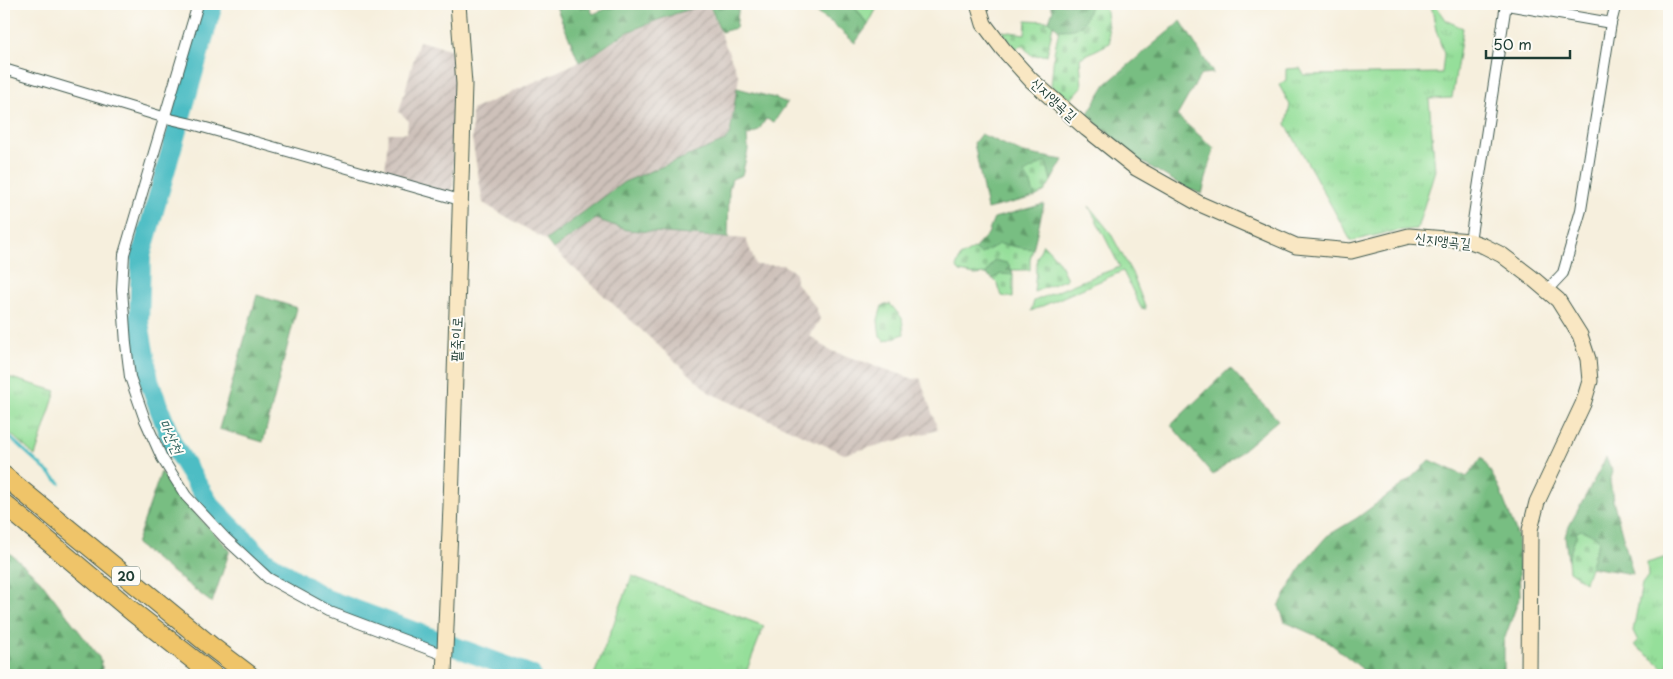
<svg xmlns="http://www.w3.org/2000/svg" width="1673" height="679" font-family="'Playpen Sans','Poor Story',sans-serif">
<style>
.industrial{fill:url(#industrial-furrows)}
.grass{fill:url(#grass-tufts);stroke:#5a8e67}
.forest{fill:url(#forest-firs);stroke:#4c7e5b}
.cemetery{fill:url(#cemetery-stones);stroke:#5a8e67}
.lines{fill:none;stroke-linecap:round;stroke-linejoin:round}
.stream{stroke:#4ebdc4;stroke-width:3}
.river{stroke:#4ebdc4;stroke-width:20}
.street-casing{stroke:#3f584d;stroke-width:12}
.secondary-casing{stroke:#3f584d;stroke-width:17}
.highway-casing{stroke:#3f584d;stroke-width:21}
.street{stroke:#fff;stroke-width:10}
.secondary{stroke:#f9e7c3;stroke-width:15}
.highway{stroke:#efc469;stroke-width:19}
.labels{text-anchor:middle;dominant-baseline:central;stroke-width:4;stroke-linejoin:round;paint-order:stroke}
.shield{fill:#fdfcf7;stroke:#62766e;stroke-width:1}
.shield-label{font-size:12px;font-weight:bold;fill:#1f3d34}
.street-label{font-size:14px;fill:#1f3d34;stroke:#fdfcf7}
.water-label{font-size:15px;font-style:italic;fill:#2d635f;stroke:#fdfcf7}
</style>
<defs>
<pattern id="industrial-furrows" width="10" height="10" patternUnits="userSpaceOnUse" patternTransform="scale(1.25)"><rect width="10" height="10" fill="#cec1ba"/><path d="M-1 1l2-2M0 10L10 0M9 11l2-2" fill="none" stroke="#a79e98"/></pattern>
<pattern id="grass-tufts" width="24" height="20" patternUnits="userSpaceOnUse" patternTransform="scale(1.25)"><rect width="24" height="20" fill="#95df9a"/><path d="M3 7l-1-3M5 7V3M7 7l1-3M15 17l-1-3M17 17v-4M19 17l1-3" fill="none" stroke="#80c085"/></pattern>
<pattern id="forest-firs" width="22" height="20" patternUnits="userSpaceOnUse" patternTransform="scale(1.25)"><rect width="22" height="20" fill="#78be82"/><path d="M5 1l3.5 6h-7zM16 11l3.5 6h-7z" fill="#629c6b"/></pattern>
<pattern id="cemetery-stones" width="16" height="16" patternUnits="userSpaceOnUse" patternTransform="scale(1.25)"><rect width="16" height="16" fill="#95df9a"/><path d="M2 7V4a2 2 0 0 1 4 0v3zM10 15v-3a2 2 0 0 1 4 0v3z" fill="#80c085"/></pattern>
</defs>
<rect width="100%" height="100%" fill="#fdfcf7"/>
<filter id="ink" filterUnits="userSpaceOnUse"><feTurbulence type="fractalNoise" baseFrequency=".02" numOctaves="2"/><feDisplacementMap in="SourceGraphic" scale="10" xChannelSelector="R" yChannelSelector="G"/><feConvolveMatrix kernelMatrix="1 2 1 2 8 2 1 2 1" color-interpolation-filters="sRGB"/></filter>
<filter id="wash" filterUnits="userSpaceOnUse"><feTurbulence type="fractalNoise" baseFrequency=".0096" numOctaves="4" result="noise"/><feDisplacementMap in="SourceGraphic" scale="20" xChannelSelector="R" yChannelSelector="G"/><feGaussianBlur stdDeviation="1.12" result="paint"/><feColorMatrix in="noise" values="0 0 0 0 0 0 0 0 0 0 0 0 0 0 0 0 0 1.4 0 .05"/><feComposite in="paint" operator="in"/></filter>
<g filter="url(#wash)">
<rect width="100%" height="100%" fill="#f6efdd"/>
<g class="industrial">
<polygon points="708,4 739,77 729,134 725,141 624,182 546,240 483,203 472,139 472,110 592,56 627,33 687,9"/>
<polygon points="419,41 450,49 456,64 453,190 442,192 385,175 388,133 407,133 408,120 399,112"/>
<polygon points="596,219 627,230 746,239 756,265 783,265 795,272 796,283 815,306 820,319 810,336 829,350 914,379 920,378 938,430 844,454 710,393 553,249"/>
</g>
<g class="grass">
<polygon points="1431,4 1435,4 1447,21 1463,28 1452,98 1429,99 1435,170 1417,229 1395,231 1351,241 1286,124 1290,105 1279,85 1286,80 1286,69 1300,68 1304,75 1442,73 1444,54 1436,30"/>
<polygon points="1089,206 1110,232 1132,273 1146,309 1141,308 1123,271 1031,311 1034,301 1089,278 1120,267"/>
<polygon points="4,376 56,391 35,456 4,428"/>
<polygon points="1667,557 1669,557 1669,661 1665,671 1657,662 1634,645 1638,641 1633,631 1642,584 1648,576 1647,563"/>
<polygon points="632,576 764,626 745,675 594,675"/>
</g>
<g class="forest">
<path d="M555,4H588L593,14L611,7V4H708C681,11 654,21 628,32C611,41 597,54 579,62Z"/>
<polygon points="709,4 739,4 736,28 721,32"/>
<polygon points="802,4 852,4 868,25 855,43 831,22"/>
<path d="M1050,4H1106L1105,5L1090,6C1083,27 1081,30 1059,30L1049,21L1053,10Z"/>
<polygon points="1181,21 1213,73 1201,74 1177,116 1214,148 1202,194 1184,187 1136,158 1087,115 1106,84"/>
<polygon points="737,88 775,98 787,103 774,122 766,119 758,131 747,136 748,150 742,175 732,179 729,189 728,238 627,230 596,219 553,249 546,240 624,182 725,141 730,134"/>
<polygon points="981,134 1023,153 1063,160 1051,181 1046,162 1031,184 1035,197 987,209 974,143"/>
<polygon points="1044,204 1033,249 1022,249 1015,246 981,254 974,249 988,234 994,218"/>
<polygon points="994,260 1007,263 1012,270 1013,275 1001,274 993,279 986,274"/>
<polygon points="257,295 297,308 263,442 219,429"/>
<polygon points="1230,368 1278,420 1213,475 1171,425"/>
<polygon points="1482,457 1498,485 1518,537 1520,596 1504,640 1504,675 1370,675 1326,640 1285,622 1279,606 1304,562 1327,536 1357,518 1410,479 1430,460 1467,477"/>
<polygon points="1606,458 1613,472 1610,481 1613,500 1633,574 1590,567 1599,541 1577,532 1568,560 1565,537 1567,530"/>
<polygon points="161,472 190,508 230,550 212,603 136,544"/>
<polygon points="4,548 40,580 101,660 103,675 4,675"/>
</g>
<g class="cemetery">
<polygon points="853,4 879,4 868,25"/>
<path d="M1105,5L1110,43L1080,58L1082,87L1071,99L1051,86L1054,53L1059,30C1081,30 1083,27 1090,6Z"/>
<polygon points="1026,20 1049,21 1053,25 1047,55 1032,56 1022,45 1015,49 1002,31 1025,34"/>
<polygon points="1046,161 1051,181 1045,191 1035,197 1031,184 1024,173"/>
<path d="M999,244C1011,245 1021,249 1033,249L1030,260V270H1012L1007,263L994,260L986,274L975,275L960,272L956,267L960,257L974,249L981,254Z"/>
<polygon points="1043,244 1058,260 1067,279 1034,292 1037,258"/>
<polygon points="1001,274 1013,275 1013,298 1002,296 997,283 993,279"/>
<polygon points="890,304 902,318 904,334 885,341 880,337 878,320 882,306"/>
<polygon points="1581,530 1595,535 1599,541 1585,582 1569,571 1568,560 1577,532"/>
</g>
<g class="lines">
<polyline class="stream" points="4,432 60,483"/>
<polyline class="river" points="213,4 141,256 139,322 149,381 172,443 210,505 265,561 326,599 531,675"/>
</g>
</g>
<g filter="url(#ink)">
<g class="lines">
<defs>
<g id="street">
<polyline points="198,4 124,254 122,289 126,344 130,377 145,420 162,458 186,496 225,538 268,578 330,612 444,655"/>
<polyline points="1507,5 1611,23 1581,210 1563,273 1547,290"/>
<polyline points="1611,23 1616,4"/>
<polyline points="4,69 166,118 192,124 460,200"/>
<polyline points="1470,241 1506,4"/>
</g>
<g id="secondary">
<polyline points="978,4 984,24 1003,49 1031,80 1087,129 1136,168 1200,204 1296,246 1351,251 1409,236 1470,241 1484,246 1502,255 1531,277 1558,300 1580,335 1588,359 1590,381 1583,404 1537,502 1530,530 1529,675"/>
<polyline points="444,675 451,505 464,84 458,4"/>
</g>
<g id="highway">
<polyline points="4,476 212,647 249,675"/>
<polyline points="4,504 133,612 213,675"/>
</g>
</defs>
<use href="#street" class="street-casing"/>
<use href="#secondary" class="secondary-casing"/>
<use href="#highway" class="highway-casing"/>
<use href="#street" class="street"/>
<use href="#secondary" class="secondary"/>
<use href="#highway" class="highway"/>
</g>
</g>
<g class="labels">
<rect class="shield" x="112" y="566.5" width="28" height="19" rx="4"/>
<g class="shield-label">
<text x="126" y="576">20</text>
</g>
<g class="street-label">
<text transform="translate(1054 99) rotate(42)">신지앵곡길</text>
<text transform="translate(1443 240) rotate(6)">신지앵곡길</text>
<text transform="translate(456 339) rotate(-88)">팥죽이로</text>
</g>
<g class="water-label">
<text transform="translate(172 436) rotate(65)">마산천</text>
</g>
</g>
<rect width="1673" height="679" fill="none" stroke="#fdfcf7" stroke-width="20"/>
<path d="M1486 50v8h84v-8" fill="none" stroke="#1f3d34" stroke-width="2.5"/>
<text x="1493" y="50" font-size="15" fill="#1f3d34" stroke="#fdfcf7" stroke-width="4" paint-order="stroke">50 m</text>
</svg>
